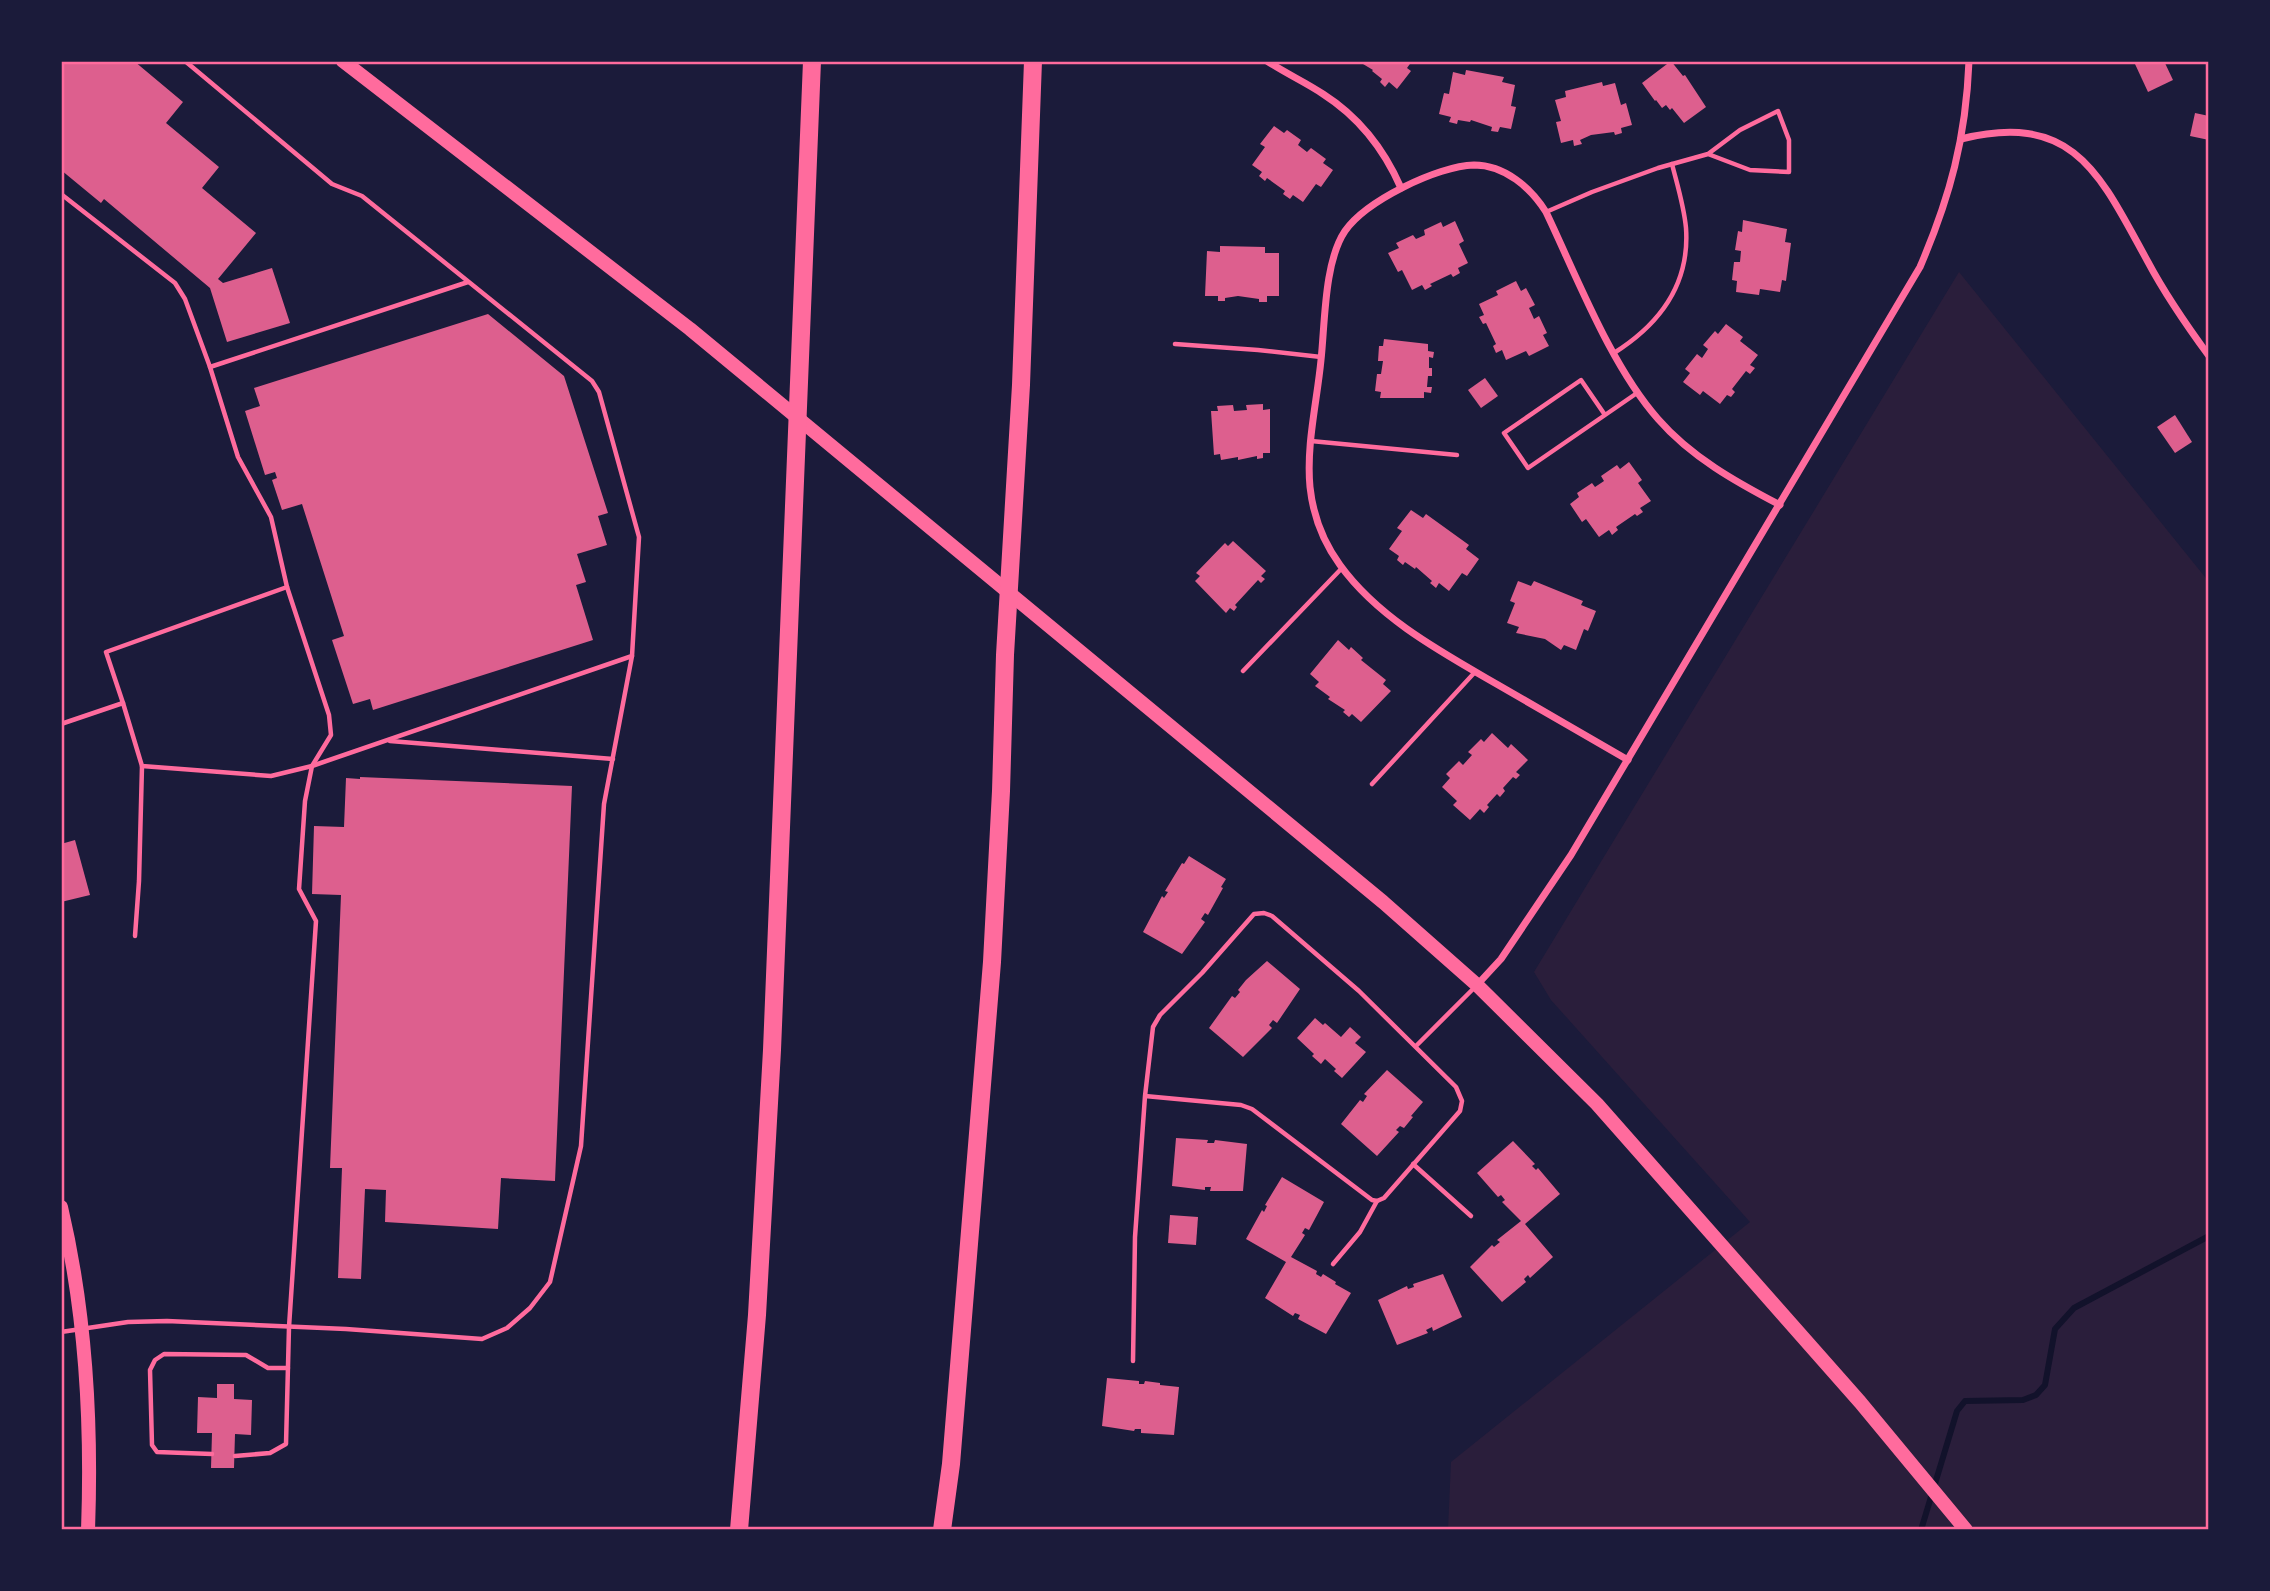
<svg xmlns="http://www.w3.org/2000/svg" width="2270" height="1591" font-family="'PT Sans',sans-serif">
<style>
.green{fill:#2a1e3b}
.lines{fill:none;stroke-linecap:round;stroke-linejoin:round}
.stream{stroke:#12122b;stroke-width:6}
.building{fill:#dd5f8e}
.service{stroke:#ff6b9d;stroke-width:4.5}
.minor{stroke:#ff6b9d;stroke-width:7}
.secondary{stroke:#ff6b9d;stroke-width:14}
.motorway{stroke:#ff6b9d;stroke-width:18}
.neatline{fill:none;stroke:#ff6b9d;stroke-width:2.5}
</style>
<rect width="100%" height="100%" fill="#1b1b3a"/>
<polygon class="green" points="1959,272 2209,582 2209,1530 1448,1530 1451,1462 1750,1222 1551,1000 1534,972"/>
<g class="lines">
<polyline class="stream" points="1921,1530 1957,1411 1965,1401 2023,1400 2036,1395 2045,1385 2055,1329 2074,1308 2209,1236"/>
</g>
<g class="building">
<polygon points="61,61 134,61 183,102 166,123 219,167 202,188 256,233 218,279 223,283 272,268 290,323 227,342 210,288 104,199 101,203 61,170"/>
<polygon points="1358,61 1412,61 1407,68 1411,71 1397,89 1389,82 1385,87 1380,82 1382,79 1372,71 1373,70"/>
<polygon points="1671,61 1683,76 1685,75 1706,107 1684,123 1672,108 1670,110 1666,105 1662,108 1656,100 1655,101 1642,83"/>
<polygon points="2140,61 2164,61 2173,80 2148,92 2135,64"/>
<polygon points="1466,70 1504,77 1502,82 1515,85 1511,106 1516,107 1511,129 1500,127 1498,132 1491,131 1492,127 1471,120 1470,122 1458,120 1457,124 1449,122 1451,117 1439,114 1444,93 1449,94 1453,72 1465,75"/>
<polygon points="1602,82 1603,86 1615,83 1621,105 1626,103 1632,125 1621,128 1622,133 1615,135 1614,132 1591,135 1580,140 1582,144 1574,146 1573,140 1561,143 1556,122 1561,121 1555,100 1566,97 1565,91"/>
<polygon points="2195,113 2209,116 2209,140 2190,136"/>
<polygon points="1274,126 1284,133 1287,130 1301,140 1298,145 1307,152 1311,148 1326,159 1323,163 1333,170 1321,187 1316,184 1303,202 1293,195 1290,199 1283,194 1285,191 1267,178 1265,181 1259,176 1262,172 1252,165 1265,147 1260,144"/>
<polygon points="1743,220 1787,229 1785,242 1791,243 1786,281 1782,280 1780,292 1760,289 1759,295 1736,292 1737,281 1732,280 1734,262 1740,262 1741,251 1735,250 1738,231 1742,232"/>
<polygon points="1455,221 1464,241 1459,244 1468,263 1458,268 1460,273 1453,277 1451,274 1430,284 1432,286 1425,290 1422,285 1412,290 1402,270 1398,272 1388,253 1399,248 1396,243 1413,235 1416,239 1425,235 1424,230 1441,222 1443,227"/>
<polygon points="1220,246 1265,247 1265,253 1279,253 1279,296 1267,296 1267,302 1259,302 1259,299 1238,296 1225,298 1225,301 1218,301 1218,296 1205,296 1207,251 1220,252"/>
<polygon points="1516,281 1521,291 1526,288 1535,305 1529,308 1534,319 1539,316 1547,333 1543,335 1549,346 1529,356 1526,351 1506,360 1502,350 1496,353 1493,346 1496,344 1486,323 1483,324 1479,317 1484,315 1479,304 1498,295 1496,291"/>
<polygon points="488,314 564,376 608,513 598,516 607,545 577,554 586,582 576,585 593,640 373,710 370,699 353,704 332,640 344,636 302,504 282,510 272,480 277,478 275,472 265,475 245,411 260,406 254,388"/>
<polygon points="1726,324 1743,337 1740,341 1758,355 1750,365 1755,368 1750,374 1746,371 1732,389 1735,392 1731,397 1727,395 1720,404 1703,391 1700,395 1683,382 1690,373 1685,369 1697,354 1702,358 1708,349 1703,345 1715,331 1718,334"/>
<polygon points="1384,339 1428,344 1428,351 1434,352 1433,358 1429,357 1429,368 1432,368 1432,376 1428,376 1427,387 1432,387 1431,393 1424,392 1424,398 1380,398 1381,392 1375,391 1377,374 1381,374 1383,361 1378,361 1379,346 1383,346"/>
<polygon points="1485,378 1498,396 1481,408 1468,390"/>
<polygon points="1263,404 1263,410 1270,409 1270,453 1263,453 1263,458 1257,459 1257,456 1238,460 1238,457 1221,460 1220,454 1214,455 1211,411 1218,411 1217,406 1233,405 1234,411 1247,410 1246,405"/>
<polygon points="2175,415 2192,442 2175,453 2157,427"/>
<polygon points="1629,462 1642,480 1638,483 1651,501 1640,508 1643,512 1637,516 1635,514 1616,527 1618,530 1612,535 1609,530 1599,537 1586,519 1582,522 1570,504 1579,497 1577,493 1592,483 1595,487 1604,481 1601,476 1617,465 1620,469"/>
<polygon points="1411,510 1423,518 1426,514 1469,545 1466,549 1479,559 1467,576 1462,573 1449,591 1439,583 1436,588 1430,583 1432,581 1416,567 1415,569 1405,562 1403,565 1397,560 1399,556 1389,549 1402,531 1397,528"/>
<polygon points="1233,541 1266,571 1261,576 1265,579 1261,583 1258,580 1235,605 1237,607 1234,611 1230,608 1226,613 1195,581 1200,576 1196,573 1225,543 1228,546"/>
<polygon points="1518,581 1531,586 1534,581 1583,601 1581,605 1596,611 1588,631 1584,629 1576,650 1564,645 1561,650 1545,639 1516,633 1519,627 1507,623 1515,603 1510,601"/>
<polygon points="1338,640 1349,650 1351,647 1363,658 1361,660 1386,680 1383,684 1391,691 1361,722 1352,714 1349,717 1343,712 1345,710 1328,699 1330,697 1315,686 1319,682 1310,674"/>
<polygon points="1492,733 1508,748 1511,744 1528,760 1516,772 1520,775 1516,779 1513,777 1503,788 1505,791 1500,797 1497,794 1487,805 1489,807 1484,813 1480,809 1470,820 1453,805 1457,801 1442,787 1450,778 1446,774 1459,761 1463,765 1472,755 1468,752 1481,739 1484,742"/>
<polygon points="360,777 572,786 555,1181 501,1178 498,1229 385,1222 386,1190 365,1189 361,1279 338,1278 342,1168 330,1168 341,895 312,894 314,826 344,827 346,778 360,779"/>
<polygon points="75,840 90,895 61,902 61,844"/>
<polygon points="1189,856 1226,879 1221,887 1223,888 1208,915 1205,913 1201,919 1205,922 1182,954 1143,932 1162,896 1164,898 1168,892 1165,891 1182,863 1184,864"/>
<polygon points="1267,961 1300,989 1277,1023 1273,1020 1269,1025 1272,1028 1243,1057 1209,1028 1232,996 1235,998 1240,992 1238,990 1246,980"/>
<polygon points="1315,1018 1323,1025 1325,1023 1341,1037 1350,1027 1361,1037 1355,1043 1366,1052 1342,1078 1334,1071 1336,1069 1325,1059 1321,1064 1312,1056 1314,1054 1297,1038"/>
<polygon points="1387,1070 1423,1102 1411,1116 1413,1117 1404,1128 1400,1126 1396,1130 1399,1132 1377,1156 1341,1124 1360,1100 1363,1102 1367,1096 1364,1094"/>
<polygon points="1176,1138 1208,1140 1207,1143 1214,1143 1215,1140 1247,1144 1243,1191 1210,1191 1211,1187 1205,1187 1205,1190 1172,1186"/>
<polygon points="1513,1141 1535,1164 1532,1166 1536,1170 1538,1168 1560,1194 1525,1224 1553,1257 1530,1278 1528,1275 1524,1279 1526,1282 1502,1302 1470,1267 1492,1245 1494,1247 1500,1242 1497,1240 1521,1221 1502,1202 1505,1200 1501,1195 1498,1197 1477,1173"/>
<polygon points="1282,1177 1324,1202 1309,1230 1305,1228 1302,1233 1305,1235 1291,1257 1317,1271 1316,1274 1321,1277 1323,1274 1336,1282 1335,1284 1351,1293 1326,1334 1298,1319 1300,1315 1295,1313 1293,1316 1265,1298 1286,1262 1246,1239 1262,1210 1264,1212 1267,1206 1265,1205"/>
<polygon points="1170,1215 1198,1217 1196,1245 1168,1243"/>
<polygon points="1443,1274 1462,1317 1433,1331 1432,1327 1426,1330 1428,1333 1397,1345 1378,1300 1407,1286 1408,1289 1414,1287 1413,1284"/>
<polygon points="1107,1378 1139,1381 1139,1384 1144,1384 1145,1381 1160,1383 1160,1385 1179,1387 1174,1435 1141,1433 1141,1429 1135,1429 1134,1431 1102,1426"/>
<polygon points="217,1384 234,1384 234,1399 252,1400 251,1435 235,1434 234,1468 211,1468 212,1433 197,1433 198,1397 217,1398"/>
</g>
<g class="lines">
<g class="service">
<polyline points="61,194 175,283 185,299 210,367 238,457 271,517 287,587 329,715 331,735 312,766 305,801 299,889 316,921 289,1327 286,1444 270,1453 235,1456"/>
<polyline points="1546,212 1592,192 1658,168 1708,154 1740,130 1778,111 1789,140 1789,172 1750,170 1708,154"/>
<polyline points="1175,344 1258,350 1321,357"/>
<path d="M1614,353C1660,324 1690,285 1686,228C1684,206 1677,184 1672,164"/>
<polyline points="210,367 468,282"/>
<polyline points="1605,415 1581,380 1504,433 1528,468 1637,393"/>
<polyline points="1311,441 1457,455"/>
<polyline points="1243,671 1342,568"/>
<polyline points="123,703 142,766 271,776 312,766 632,656 639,537 599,392 592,381 362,196 332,184 185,61"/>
<polyline points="61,724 123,703 106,652 287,587"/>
<polyline points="390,741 613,759"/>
<polyline points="1372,784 1475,672"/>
<polyline points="135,936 139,881 142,766"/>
<polyline points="1416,1046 1475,987"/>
<polyline points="1413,1164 1471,1216"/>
<polyline points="1333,1264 1360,1232 1377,1201"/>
<polyline points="61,1332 128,1322 167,1321 346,1329 482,1339 507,1328 530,1308 550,1282 581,1146 604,804 632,656"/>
<polyline points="1133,1361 1135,1237 1145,1096 1153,1027 1160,1015 1202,973 1254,914 1264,913 1272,916 1359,991 1456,1087 1462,1101 1460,1111 1384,1198 1377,1201 1372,1200 1252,1109 1241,1105 1145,1096"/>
<polyline points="212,1454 157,1452 152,1445 150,1370 155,1360 164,1354 246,1355 268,1368 288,1368"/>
</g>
<g class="minor">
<path d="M1267,61C1285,73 1305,82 1323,94C1359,117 1384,149 1401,188"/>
<path d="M1961,139C2075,111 2100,175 2148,262C2165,294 2187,326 2209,356"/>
<path d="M1628,760C1585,735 1543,711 1500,686C1443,653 1379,619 1340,565C1324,543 1313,515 1310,487C1306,445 1317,402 1321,360C1325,324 1324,262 1345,231C1366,201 1437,166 1474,165C1505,165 1531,188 1546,212C1577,277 1611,366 1658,419C1691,457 1736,482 1780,505"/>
<path d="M1477,985L1501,959L1571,855L1920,267C1950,197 1966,138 1969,61"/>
</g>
<g class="secondary">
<polyline points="343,61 690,329 1383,902 1477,985 1597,1104 1860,1402 1966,1530"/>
<path d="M61,1207C86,1313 92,1421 88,1530"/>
</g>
<g class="motorway">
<polyline points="739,1530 757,1315 772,1050 812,61"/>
<polyline points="942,1530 951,1464 992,962 1001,791 1005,655 1021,385 1033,61"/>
</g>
</g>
<rect width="2270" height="1591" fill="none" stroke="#1b1b3a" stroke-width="126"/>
<rect x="63" y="63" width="2144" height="1465" class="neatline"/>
</svg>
